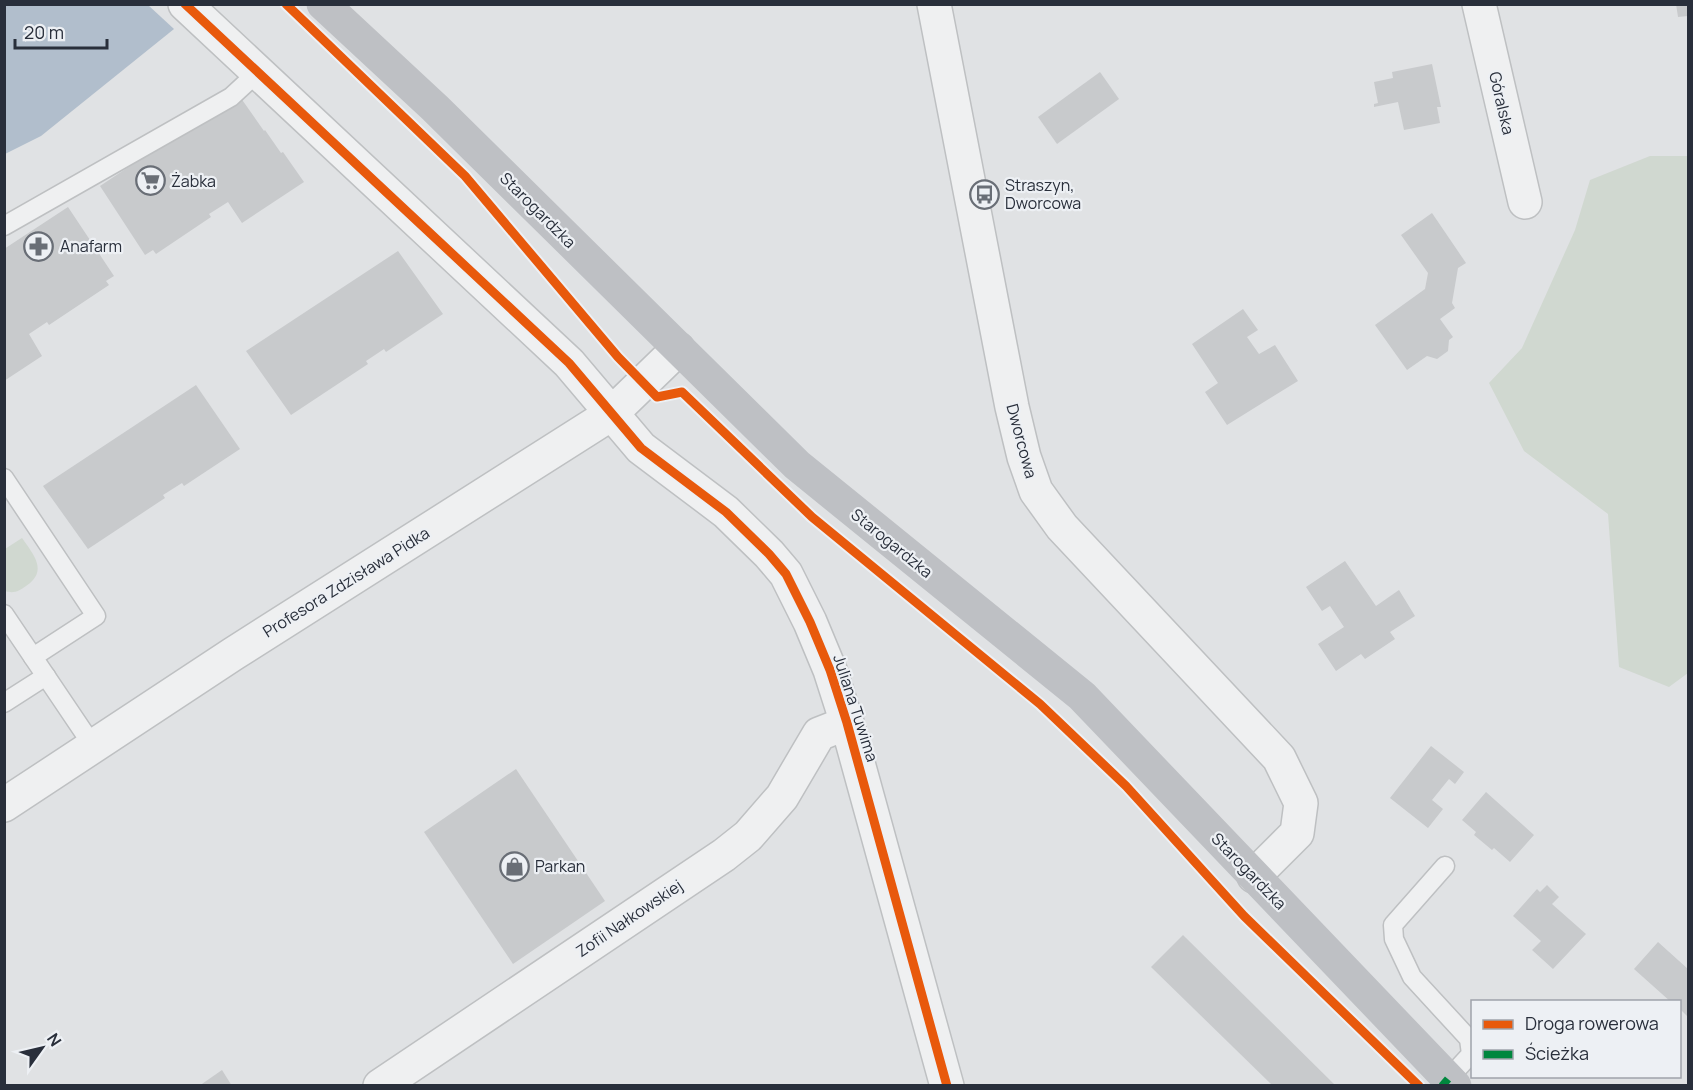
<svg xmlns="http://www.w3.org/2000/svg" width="1693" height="1090" font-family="Manrope,sans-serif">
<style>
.green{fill:#d0d8d0}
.water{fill:#b1becc}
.building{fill:#c8cacc}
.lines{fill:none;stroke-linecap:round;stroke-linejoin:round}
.service-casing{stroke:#bec0c2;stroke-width:21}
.minor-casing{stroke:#bec0c2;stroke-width:36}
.service{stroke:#eff0f1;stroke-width:18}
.minor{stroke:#eff0f1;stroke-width:33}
.secondary{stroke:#bec0c4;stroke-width:33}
.quiet{stroke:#00873e;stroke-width:8;stroke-dasharray:15 8;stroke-linecap:butt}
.cycleway-casing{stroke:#edf0f4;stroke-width:13}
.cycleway{stroke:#e8590c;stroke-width:9}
.labels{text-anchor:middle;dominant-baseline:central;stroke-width:4.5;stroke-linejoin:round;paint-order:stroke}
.street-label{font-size:16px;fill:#292f3b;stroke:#edf0f4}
.poi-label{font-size:16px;fill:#292f3b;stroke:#edf0f4;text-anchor:start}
</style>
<rect width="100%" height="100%" fill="#e0e2e4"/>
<g class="green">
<polygon points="1650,156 1688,156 1688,673 1669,687 1619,667 1608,514 1524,451 1489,383 1522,348 1575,230 1590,180"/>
<path d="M22,538C33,554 49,571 26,586C19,591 14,594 5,591V549Z"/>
</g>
<polygon class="water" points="5,4 148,5 174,29 41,136 5,154"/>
<g class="building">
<polygon points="1676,4 1688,4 1688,16 1678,17"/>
<polygon points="1432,64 1441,107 1437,107 1440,123 1404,130 1398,102 1374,107 1374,104 1378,103 1374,82 1393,78 1392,72"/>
<polygon points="1100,72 1119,99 1057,144 1038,117"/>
<polygon points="238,94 264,131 265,130 281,153 283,152 304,182 242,223 228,202 209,214 211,217 156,254 153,250 145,255 100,186"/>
<polygon points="68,207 114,276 106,281 109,285 49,325 47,322 29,334 42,356 4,381 4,249"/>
<polygon points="1432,213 1466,263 1458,268 1452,303 1455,308 1440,319 1453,337 1449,340 1448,351 1437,359 1427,356 1407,370 1375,325 1425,289 1428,273 1401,235"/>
<polygon points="398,251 443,314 386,352 384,349 366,361 368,364 291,415 246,351"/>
<polygon points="1243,309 1258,330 1247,337 1259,354 1275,345 1298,381 1227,425 1205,392 1218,383 1192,344"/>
<polygon points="196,385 240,449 184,486 182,483 163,495 165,498 88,549 43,486"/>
<polygon points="1345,561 1376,606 1399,590 1415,616 1390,632 1395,639 1365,659 1361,654 1336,671 1318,644 1344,627 1330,606 1322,611 1306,587"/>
<polygon points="1431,746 1464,772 1455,784 1449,779 1432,800 1443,809 1428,828 1390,798"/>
<polygon points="516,769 605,901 513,964 424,832"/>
<polygon points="1486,792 1534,835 1510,862 1494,848 1492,850 1474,835 1476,832 1462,820"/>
<polygon points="1547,885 1559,897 1552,904 1586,934 1553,969 1532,950 1541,941 1513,916 1537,889 1540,892"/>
<polygon points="1183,935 1336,1086 1273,1086 1151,967"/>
<polygon points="1658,942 1688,969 1688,1017 1680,1009 1680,1002 1671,1002 1634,969"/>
<polygon points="222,1070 232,1086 199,1086"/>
</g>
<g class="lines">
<defs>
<g id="service">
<polyline points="4,226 231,97 258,72"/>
<polyline points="4,478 96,616 33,657"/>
<polyline points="4,614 93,746"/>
<polyline points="4,703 46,676"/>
<polyline points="1445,866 1393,925 1394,939 1412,977 1469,1039 1471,1054 1448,1079"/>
</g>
<g id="minor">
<polyline points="185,4 569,363 641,448 726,512 769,554 786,574 810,622 830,670 847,723 947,1086"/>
<polyline points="934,4 1012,407 1024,457 1036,491 1062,527 1279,758 1301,803 1297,833 1254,876"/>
<polyline points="1479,4 1525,202"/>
<polyline points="4,805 233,654 611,414 678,349"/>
<polyline points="380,1086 724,855 748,836 782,797 819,734 847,723"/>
</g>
</defs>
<use href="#service" class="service-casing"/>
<use href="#minor" class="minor-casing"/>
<use href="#service" class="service"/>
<use href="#minor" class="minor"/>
<polyline class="secondary" points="323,4 435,108 797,465 1082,696 1455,1086"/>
<polyline class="quiet" points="1442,1086 1448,1079"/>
<defs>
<g id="cycleway">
<polyline points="185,4 569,363 641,448 726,512 769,554 786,574 810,622 830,670 847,723 947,1086"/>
<polyline points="286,4 465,176 618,357 657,397 682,392 812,517 1040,704 1126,786 1244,916 1419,1086"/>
</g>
</defs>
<use href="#cycleway" class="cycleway-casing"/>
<use href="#cycleway" class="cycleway"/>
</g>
<defs>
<symbol id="supermarket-ring" viewBox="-11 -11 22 22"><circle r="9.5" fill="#edf0f4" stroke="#696e76" stroke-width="1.5"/><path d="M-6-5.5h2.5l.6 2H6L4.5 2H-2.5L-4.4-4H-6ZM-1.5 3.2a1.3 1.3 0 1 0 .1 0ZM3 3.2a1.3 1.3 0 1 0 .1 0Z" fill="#696e76"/></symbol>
<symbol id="bus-ring" viewBox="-11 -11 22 22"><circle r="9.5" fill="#edf0f4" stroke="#696e76" stroke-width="1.5"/><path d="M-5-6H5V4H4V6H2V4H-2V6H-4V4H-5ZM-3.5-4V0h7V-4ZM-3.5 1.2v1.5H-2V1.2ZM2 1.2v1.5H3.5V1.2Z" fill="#696e76"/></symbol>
<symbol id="pharmacy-ring" viewBox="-11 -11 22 22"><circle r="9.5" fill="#edf0f4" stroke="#696e76" stroke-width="1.5"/><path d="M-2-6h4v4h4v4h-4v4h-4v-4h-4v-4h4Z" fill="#696e76"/></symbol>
<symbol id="shop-ring" viewBox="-11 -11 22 22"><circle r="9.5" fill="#edf0f4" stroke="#696e76" stroke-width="1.5"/><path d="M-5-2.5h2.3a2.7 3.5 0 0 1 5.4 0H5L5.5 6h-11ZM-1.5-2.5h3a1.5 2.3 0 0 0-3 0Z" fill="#696e76"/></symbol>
</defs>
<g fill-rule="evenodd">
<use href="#supermarket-ring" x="134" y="164" width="33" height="33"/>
<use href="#bus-ring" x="968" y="178" width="33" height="33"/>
<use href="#pharmacy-ring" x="22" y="230" width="33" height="33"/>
<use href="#shop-ring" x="498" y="850" width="33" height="33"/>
</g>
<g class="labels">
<g class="street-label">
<text transform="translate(1502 103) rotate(77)">Góralska</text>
<text transform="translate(538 210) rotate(45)">Starogardzka</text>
<text transform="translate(1022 441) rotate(75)">Dworcowa</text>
<text transform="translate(892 543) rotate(39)">Starogardzka</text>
<text transform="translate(346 582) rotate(-32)">Profesora Zdzisława Pidka</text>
<text transform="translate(856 708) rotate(72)">Juliana Tuwima</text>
<text transform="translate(1249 871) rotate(46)">Starogardzka</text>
<text transform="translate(629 918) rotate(-34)">Zofii Nałkowskiej</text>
</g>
<g class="poi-label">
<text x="171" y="181">Żabka</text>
<text x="1005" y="185">Straszyn,<tspan x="1005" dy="18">Dworcowa</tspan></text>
<text x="60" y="246">Anafarm</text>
<text x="535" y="866">Parkan</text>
</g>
</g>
<rect width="1693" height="1090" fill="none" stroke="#292f3b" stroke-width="12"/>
<rect x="1471" y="1000" width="210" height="78" fill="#edf0f4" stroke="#9fa3aa" stroke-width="1.5"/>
<rect x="1483" y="1020" width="30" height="9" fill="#e8590c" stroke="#9fa3aa" stroke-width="1.5"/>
<text x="1525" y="1030" font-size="18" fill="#292f3b">Droga rowerowa</text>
<rect x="1483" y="1050" width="30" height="9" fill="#00873e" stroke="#9fa3aa" stroke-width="1.5"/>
<text x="1525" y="1060" font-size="18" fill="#292f3b">Ścieżka</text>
<g transform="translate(42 1048) rotate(56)" stroke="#edf0f4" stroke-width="4.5" paint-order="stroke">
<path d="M0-4.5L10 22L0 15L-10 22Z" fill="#292f3b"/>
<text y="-9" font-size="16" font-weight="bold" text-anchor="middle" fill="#292f3b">N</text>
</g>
<path d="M15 39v9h92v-9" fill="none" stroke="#292f3b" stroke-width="3"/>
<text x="24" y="39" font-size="18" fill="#292f3b" stroke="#edf0f4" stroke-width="4.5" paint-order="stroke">20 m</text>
</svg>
